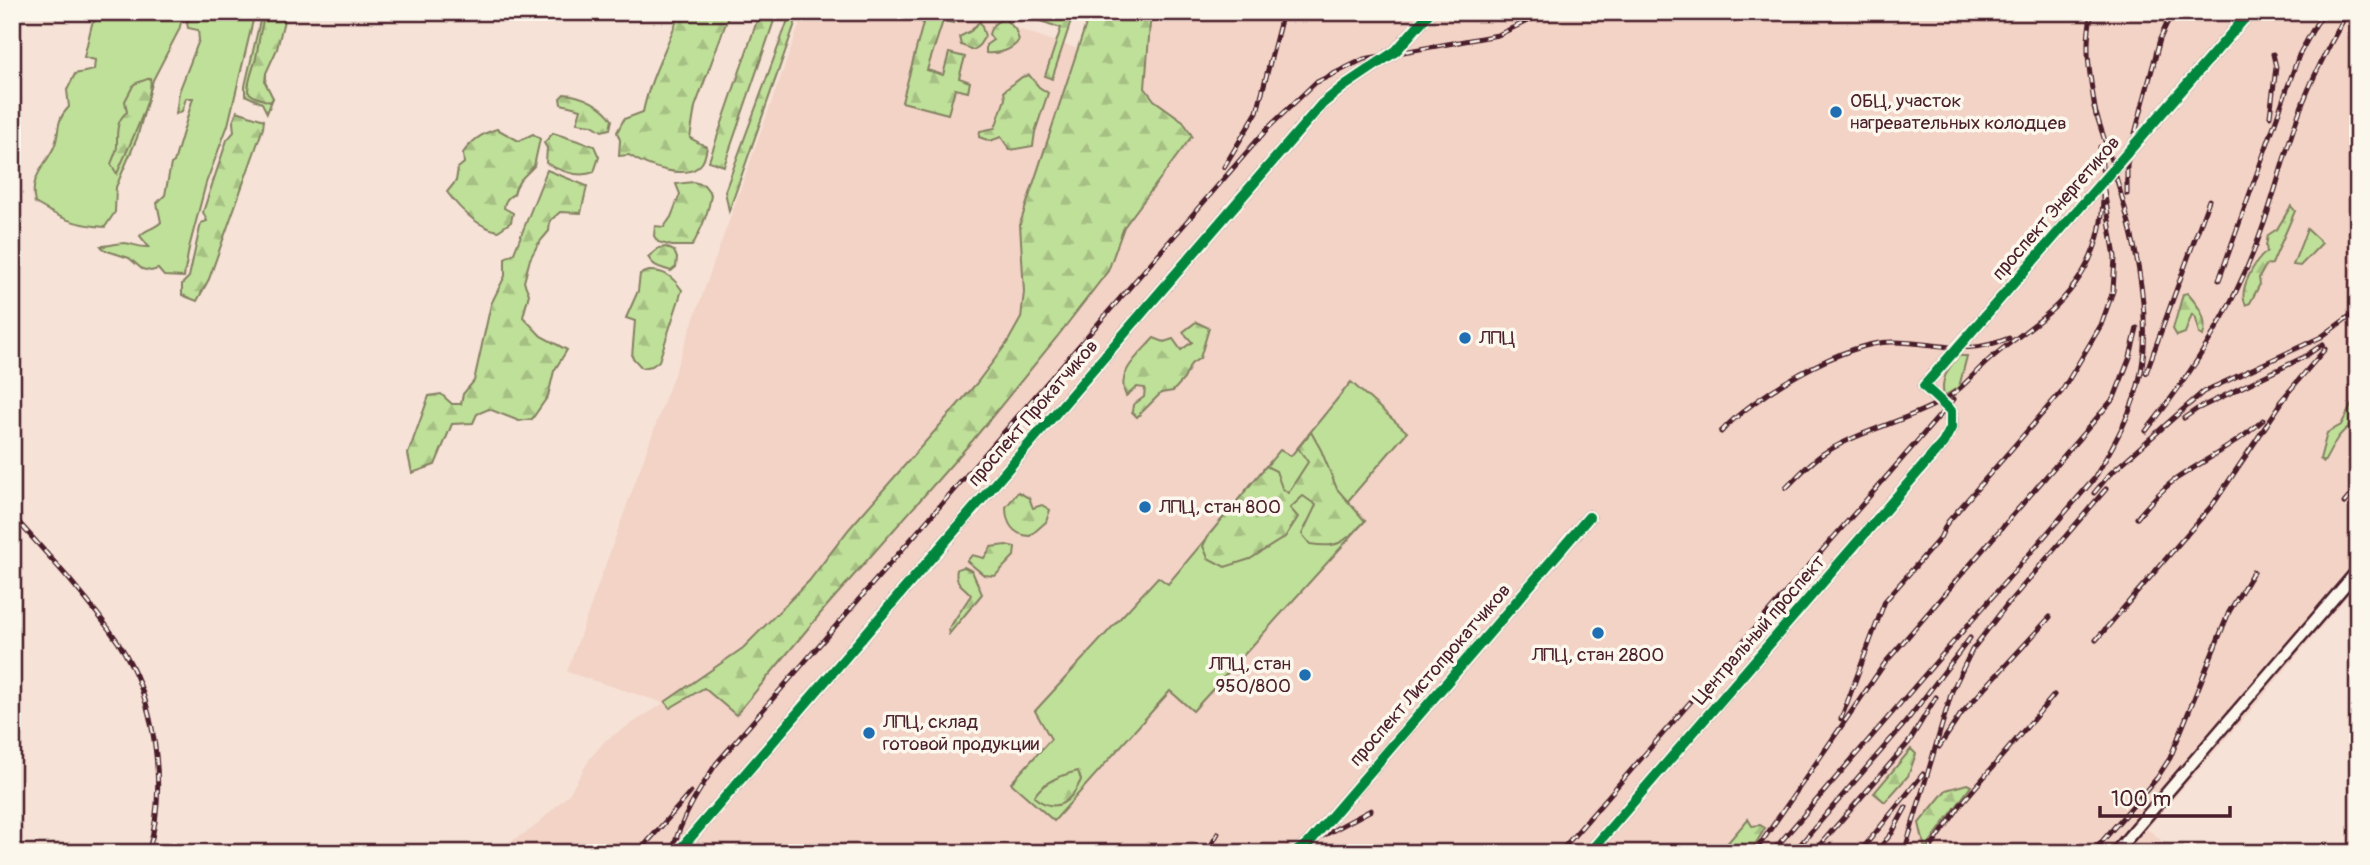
<svg xmlns="http://www.w3.org/2000/svg" width="2370" height="865" font-family="Pangolin,sans-serif">
<style>
.built{fill:#f2d3c6}
.grass{fill:#bfe099;stroke:#848062;stroke-width:2}
.forest{fill:url(#forest-firs);stroke:#848062;stroke-width:2}
.lines{fill:none;stroke-linecap:round;stroke-linejoin:round}
.minor-casing{stroke:#4a1f2b;stroke-width:15}
.minor{stroke:#fbf7ec;stroke-width:10}
.rail-casing{stroke:#4a1f2b;stroke-width:5}
.rail{stroke:#fbf7ec;stroke-width:2.5;stroke-dasharray:8;stroke-linecap:butt}
.cycleway-casing{stroke:#fbf7ec;stroke-width:15}
.cycleway{stroke:#00873e;stroke-width:10}
.poi-dot{fill:#1f6fb2;stroke:#fbf7ec;stroke-width:2.5}
.labels{text-anchor:middle;dominant-baseline:central;stroke-width:7;stroke-linejoin:round;paint-order:stroke}
.poi-label{font-size:19px;fill:#4a1f2b;stroke:#fbf7ec;text-anchor:start}
.street-label{font-size:19px;fill:#4a1f2b;stroke:#fbf7ec}
</style>
<defs>
<pattern id="forest-firs" width="22" height="20" patternUnits="userSpaceOnUse" patternTransform="scale(1.75)"><rect width="22" height="20" fill="#bfe099"/><path d="M5 1l3.5 6h-7zM16 11l3.5 6h-7z" fill="#a6c084"/></pattern>
</defs>
<rect width="100%" height="100%" fill="#f6e2d6"/>
<filter id="ink" filterUnits="userSpaceOnUse"><feTurbulence type="fractalNoise" baseFrequency=".0143" numOctaves="2"/><feDisplacementMap in="SourceGraphic" scale="14" xChannelSelector="R" yChannelSelector="G"/><feConvolveMatrix kernelMatrix="1 2 1 2 8 2 1 2 1" color-interpolation-filters="sRGB"/></filter>
<g filter="url(#ink)">
<polygon class="built" points="804,12 967,12 1078,49 1090,12 2358,12 2358,583 2252,709 2147,829 2177,853 491,853 532,829 569,794 591,757 606,740 664,703 567,672"/>
<g class="grass">
<path d="M103,12H184L179,30L153,80L137,138L116,187L115,212L105,227C74,225 60,218 35,203C29,177 44,168 54,147C61,131 54,122 69,107L67,90L75,74L94,70L95,60L84,57L92,24Z"/>
<path d="M191,12H255L228,125L206,183L189,248L184,277L164,276L158,269L151,271L142,269L129,258L104,250L101,246C109,246 117,243 125,243C134,244 140,248 149,247L140,236C145,229 155,229 161,222L157,203L165,195L171,164L174,162L193,98H186L182,111L176,114L179,92L199,40L198,30L188,28L187,22Z"/>
<polygon points="262,12 286,12 274,55 266,69 266,78 263,85 273,98 267,113 262,103 245,95 245,86"/>
<path d="M1959,356H1967L1959,387L1944,396C1940,379 1948,368 1959,356Z"/>
<polygon points="1351,382 1407,432 1347,502 1365,521 1193,711 1170,691 1054,821 1011,783 1051,739 1035,711 1158,577 1168,584 1280,450 1291,456"/>
</g>
<g class="forest">
<path d="M266,12H286L277,49L266,73L265,82L273,98L270,102L255,97L248,92C248,79 253,70 256,58C259,42 260,27 266,12Z"/>
<path d="M680,12H730L695,107L690,138L707,147C706,152 705,159 702,163C688,183 644,165 629,155L619,156L620,140L617,132L624,119L643,112C650,77 668,46 680,12Z"/>
<polygon points="760,12 777,12 724,166 709,161"/>
<polygon points="791,12 799,12 729,211 725,191"/>
<polygon points="926,12 957,12 954,23 943,21 927,70 943,75 949,53 965,57 959,78 970,82 968,92 955,89 948,114 902,102"/>
<polygon points="1014,12 1074,12 1052,79 1045,76 1061,28"/>
<polygon points="1090,12 1154,12 1150,24 1145,88 1154,100 1183,121 1192,136 1124,227 1108,271 1057,337 973,440 825,608 736,715 704,688 670,708 665,702 743,648 809,581 849,529 976,384 1007,343 1021,318 1024,292 1020,224"/>
<path d="M1004,18L1015,29L1019,40C1012,51 998,54 986,53V45L993,40L989,34C992,24 996,22 1004,18Z"/>
<polygon points="980,21 985,36 978,47 973,50 961,45 959,37 971,31"/>
<polygon points="1029,75 1039,87 1048,93 1035,132 1033,146 1010,150 1001,137 990,141 979,137 980,131 995,128 1005,99 1004,91 1022,77"/>
<path d="M150,78C155,97 125,153 117,174L111,164C113,158 117,151 117,146C117,133 116,120 127,112L125,101L134,84Z"/>
<path d="M564,94C582,95 604,106 612,120L610,129L602,131L592,125L577,123L581,109L561,104L560,98Z"/>
<polygon points="237,111 264,120 263,128 209,279 197,301 182,295 182,284 189,277 201,223 207,221 203,212 227,140 234,132 233,122"/>
<path d="M497,129L519,141L533,134L540,139L534,166C525,176 517,180 514,194C508,197 504,201 504,208L513,213L511,222L498,231C477,227 459,208 447,192L456,181L458,168L464,163L463,153C472,140 482,133 497,129Z"/>
<path d="M553,133L594,146L599,157L594,172C579,178 560,171 546,163L547,148L544,143Z"/>
<polygon points="547,170 587,186 581,213 560,212 550,221 549,231 538,244 530,259 524,282 529,294 523,317 541,336 567,350 554,371 548,396 532,419 519,421 489,409 477,414 473,423 452,424 435,465 412,473 408,454 429,396 441,394 452,404 461,404 463,394 474,381 491,304 505,276 505,258 514,253"/>
<path d="M693,182L704,185L711,194C709,212 701,230 692,246H672L658,242L654,236L655,226L664,227L671,217L680,194L676,184Z"/>
<path d="M2291,206L2295,211L2272,264L2266,265L2259,278L2260,284L2250,303L2246,305C2237,291 2255,260 2267,252L2266,246L2268,235L2277,229Z"/>
<polygon points="2307,229 2322,243 2300,266 2293,265"/>
<path d="M666,247L674,251L677,258L676,267L671,271C661,267 654,268 648,257L659,248Z"/>
<path d="M649,271C665,271 672,276 682,290L659,361L652,366L642,368L632,357L635,321L626,318L638,291L640,274Z"/>
<path d="M2187,293C2198,305 2209,319 2203,336L2199,334L2196,318L2192,314L2185,333L2177,336L2173,329L2183,294Z"/>
<path d="M1196,322L1209,328L1200,358L1191,364L1184,379L1173,391L1161,393L1137,417L1132,412L1133,405L1144,397L1145,388L1137,387L1126,396C1115,373 1139,355 1154,338L1164,342L1173,339L1181,350L1192,342L1183,332Z"/>
<path d="M2358,398C2358,431 2356,416 2339,436C2333,444 2329,454 2324,462L2320,459L2327,433L2341,425L2354,400Z"/>
<path d="M1311,432L1321,450L1337,489L1365,521C1345,541 1340,549 1310,544L1302,534L1316,505L1303,496L1290,508L1298,517L1285,537L1250,559L1225,567L1208,558L1203,546L1208,536L1266,466L1276,471L1282,488L1288,493L1308,462L1298,448Z"/>
<path d="M1018,492L1029,498L1033,508L1042,505L1050,510L1046,522L1030,536C1013,535 1006,523 1006,507Z"/>
<polygon points="1006,545 1015,547 1014,556 995,576 984,575 967,561 972,555 984,558 991,547"/>
<path d="M964,567L972,571L982,594L949,634L948,630L971,595C963,585 954,584 957,569Z"/>
<polygon points="1911,749 1916,754 1908,776 1885,802 1874,793"/>
<path d="M1078,771L1081,780C1071,802 1056,815 1034,797C1042,782 1061,775 1078,771Z"/>
<polygon points="1967,784 1971,786 1925,849 1919,823 1946,790"/>
<polygon points="1748,819 1752,826 1760,825 1765,828 1750,853 1740,853 1738,848 1735,853 1719,853"/>
</g>
<g class="lines">
<defs>
<g id="minor">
<polyline points="677,853 1322,104 1344,86 1396,51 1430,12"/>
<polyline points="1294,853 1308,844 1589,517"/>
<polyline points="1589,853 1943,443 1951,428 1951,411 1924,386 2250,12"/>
<polyline points="2115,853 2358,570"/>
</g>
</defs>
<use href="#minor" class="minor-casing"/>
<use href="#minor" class="minor"/>
<defs>
<g id="rail">
<path d="M2092,12C2083,50 2091,79 2096,116"/>
<polyline points="2270,116 2276,67 2273,54"/>
<polyline points="1224,167 1257,112 1283,12"/>
<polyline points="2127,194 2127,164 2160,39 2172,12"/>
<polyline points="2219,280 2299,55 2316,24 2326,12"/>
<polyline points="2146,373 2209,200"/>
<polyline points="2280,402 2325,349"/>
<polyline points="2184,418 2197,409 2304,357 2323,344"/>
<path d="M2146,431C2195,370 2236,304 2262,229C2276,191 2285,151 2299,113C2312,78 2329,45 2348,12"/>
<path d="M1721,432C1753,396 1845,341 1893,342C1938,342 1964,357 2009,338"/>
<path d="M1786,488C1798,476 1811,461 1826,452C1860,431 1902,422 1938,403C1964,390 1973,372 1995,355C2015,338 2039,323 2057,305C2104,258 2108,209 2100,147"/>
<polyline points="2094,493 2110,474 2203,392 2321,337 2358,310"/>
<polyline points="2344,503 2358,487"/>
<path d="M12,515C47,554 89,599 118,642C156,699 168,788 148,853"/>
<path d="M2137,518C2149,504 2161,490 2176,479C2206,459 2237,444 2263,420"/>
<polyline points="2096,640 2214,503 2286,396"/>
<polyline points="1841,719 1885,601 1940,538 1947,523 2062,391 2101,325 2113,291 2115,257 2104,190"/>
<polyline points="1939,747 1961,714 2050,617"/>
<polyline points="638,853 691,792"/>
<path d="M672,853C680,820 698,792 716,764L1267,129L1315,83L1364,59L1498,35L1546,12"/>
<polyline points="1207,853 1218,833"/>
<polyline points="1291,853 1371,810"/>
<polyline points="1559,853 1954,399"/>
<polyline points="1754,853 1885,663 2114,398 2130,357 2137,328"/>
<path d="M1771,853L2094,479C2113,446 2134,411 2141,372C2156,292 2119,184 2094,107"/>
<polyline points="1793,853 1905,723 1970,638"/>
<polyline points="1813,853 1909,742 1936,697"/>
<polyline points="1859,853 1923,774"/>
<polyline points="1875,853 1892,833 1906,807"/>
<polyline points="1904,853 1952,691 1972,650 2005,607 2106,489"/>
<polyline points="1927,853 1962,803 2054,695"/>
<polyline points="2092,853 2157,778 2170,758 2229,612 2253,572"/>
</g>
</defs>
<use href="#rail" class="rail-casing"/>
<use href="#rail" class="rail"/>
<defs>
<g id="cycleway">
<polyline points="677,853 1322,104 1344,86 1396,51 1430,12"/>
<polyline points="1294,853 1308,844 1589,517"/>
<polyline points="1589,853 1943,443 1951,428 1951,411 1924,386 2250,12"/>
</g>
</defs>
<use href="#cycleway" class="cycleway-casing"/>
<use href="#cycleway" class="cycleway"/>
</g>
</g>
<g class="poi-dot">
<circle cx="1836" cy="112" r="7"/>
<circle cx="1465" cy="338" r="7"/>
<circle cx="1145" cy="507" r="7"/>
<circle cx="1598" cy="633" r="7"/>
<circle cx="1305" cy="675" r="7"/>
<circle cx="869" cy="733" r="7"/>
</g>
<g class="labels">
<g class="poi-label">
<text x="1850" y="101">ОБЦ, участок<tspan x="1850" dy="22">нагревательных колодцев</tspan></text>
<text x="1479" y="338">ЛПЦ</text>
<text x="1159" y="507">ЛПЦ, стан 800</text>
<text x="1598" y="655" text-anchor="middle">ЛПЦ, стан 2800</text>
<text x="1291" y="664" text-anchor="end">ЛПЦ, стан<tspan x="1291" dy="22">950/800</tspan></text>
<text x="883" y="722">ЛПЦ, склад<tspan x="883" dy="22">готовой продукции</tspan></text>
</g>
<g class="street-label">
<text transform="translate(2056 208) rotate(-49)">проспект Энергетиков</text>
<text transform="translate(1033 413) rotate(-49)">проспект Прокатчиков</text>
<text transform="translate(1759 630) rotate(-49)">Центральный проспект</text>
<text transform="translate(1430 675) rotate(-49)">проспект Листопрокатчиков</text>
</g>
</g>
<rect width="2370" height="865" fill="none" stroke="#fbf7ec" stroke-width="42"/>
<rect x="21" y="21" width="2328" height="823" fill="none" stroke="#4a1f2b" stroke-width="2.5" filter="url(#ink)"/>
<path d="M2100 806v10h130v-10" fill="none" stroke="#4a1f2b" stroke-width="3.5"/>
<text x="2111" y="806" font-size="21" fill="#4a1f2b" stroke="#fbf7ec" stroke-width="5" paint-order="stroke">100 m</text>
</svg>
